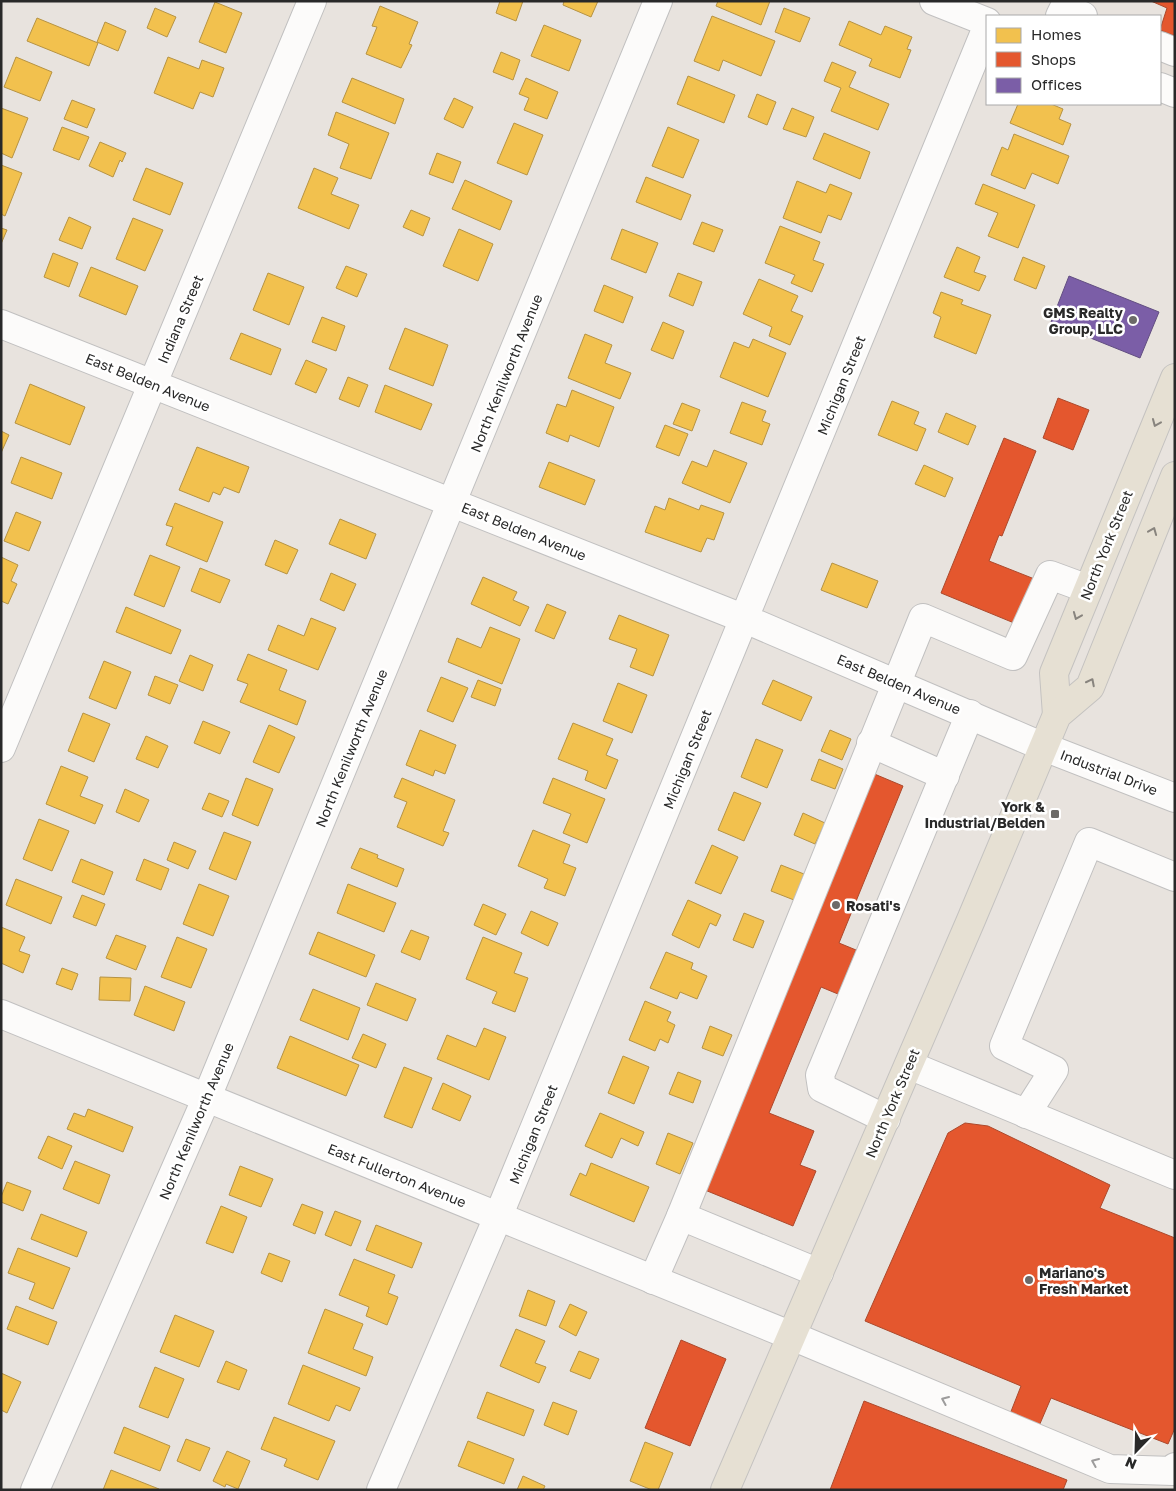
<svg xmlns="http://www.w3.org/2000/svg" width="1176" height="1491" font-family="'Golos Text',sans-serif">
<style>
.homes{fill:#f2c14e;stroke:#b69343}
.shops{fill:#e4572e;stroke:#ac492c}
.offices{fill:#7b5ea7;stroke:#624e81}
.lines{fill:none;stroke-linecap:round;stroke-linejoin:round}
.minor-casing{stroke:#c1c0c0;stroke-width:30}
.major-casing{stroke:#c4c2c0;stroke-width:30}
.minor{stroke:#fcfbfa;stroke-width:28}
.major{stroke:#e6e0d3;stroke-width:28}
.oneway{stroke:#88847e}
.oneway2{stroke:#9d9c9c}
.poi-dot{fill:#6c6a68;stroke:#fff;stroke-width:2}
.labels{text-anchor:middle;dominant-baseline:central;stroke-width:5;stroke-linejoin:round;paint-order:stroke}
.poi-label{font-size:14px;font-weight:bold;fill:#292929;stroke:#fff;text-anchor:end}
.street-label{font-size:14px;fill:#292929;stroke:#fff}
</style>
<rect width="100%" height="100%" fill="#e8e3de"/>
<g class="homes">
<polygon points="500,1 523,1 516,21 496,13"/>
<polygon points="564,1 598,1 591,17 563,5"/>
<polygon points="718,1 770,1 761,25 716,6"/>
<polygon points="215,2 242,13 226,53 199,42"/>
<polygon points="380,6 418,22 409,44 412,45 401,68 366,54 377,27 372,26"/>
<polygon points="155,8 176,17 167,37 147,28"/>
<polygon points="784,8 810,18 800,42 775,32"/>
<polygon points="712,16 775,41 761,76 723,60 719,71 694,61"/>
<polygon points="37,18 98,43 89,66 27,41"/>
<polygon points="849,21 881,35 885,26 912,37 907,49 911,50 900,78 869,66 872,59 839,45"/>
<polygon points="105,22 126,31 118,51 97,42"/>
<polygon points="544,25 581,40 569,71 531,56"/>
<polygon points="501,52 520,60 513,80 493,72"/>
<polygon points="16,57 52,72 40,101 4,87"/>
<polygon points="168,57 199,69 202,60 224,68 213,97 200,92 193,109 154,93"/>
<polygon points="832,62 856,72 849,87 889,104 878,130 831,111 841,88 824,81"/>
<polygon points="688,76 735,95 724,123 677,104"/>
<polygon points="352,78 404,99 395,124 342,102"/>
<polygon points="526,78 558,92 547,119 524,110 529,98 519,94"/>
<polygon points="757,94 776,102 767,125 748,117"/>
<polygon points="454,98 473,107 463,128 444,119"/>
<polygon points="72,100 95,109 87,128 64,119"/>
<polygon points="1018,104 1051,104 1063,109 1059,119 1071,124 1063,145 1010,123"/>
<polygon points="1,108 28,118 12,158 1,153"/>
<polygon points="792,108 814,117 806,137 783,129"/>
<polygon points="336,112 389,133 371,179 340,168 349,144 328,135"/>
<polygon points="514,123 543,135 527,175 497,163"/>
<polygon points="62,127 89,137 79,160 53,150"/>
<polygon points="668,127 699,140 683,178 652,166"/>
<polygon points="824,133 870,152 860,179 813,159"/>
<polygon points="1014,134 1069,156 1058,184 1032,173 1025,189 991,175 1002,147 1008,150"/>
<polygon points="100,142 126,153 122,162 120,160 113,177 89,166"/>
<polygon points="437,153 461,162 453,183 429,174"/>
<polygon points="1,165 22,173 5,216 1,214"/>
<polygon points="146,168 183,183 170,215 133,200"/>
<polygon points="314,168 338,178 331,194 359,205 349,229 298,208"/>
<polygon points="646,177 691,195 681,220 636,202"/>
<polygon points="465,180 512,201 500,230 452,209"/>
<polygon points="797,181 826,193 830,184 852,193 841,220 828,215 821,233 783,218"/>
<polygon points="983,184 1035,205 1018,248 988,236 998,213 975,204"/>
<polygon points="411,210 430,218 423,236 403,227"/>
<polygon points="69,217 91,227 82,249 59,240"/>
<polygon points="133,218 163,230 145,271 116,259"/>
<polygon points="702,222 723,230 714,252 693,244"/>
<polygon points="780,226 820,242 813,260 824,264 812,292 791,283 795,275 765,263"/>
<polygon points="1,228 7,230 1,244"/>
<polygon points="459,229 493,244 478,281 443,266"/>
<polygon points="622,229 658,243 646,273 611,259"/>
<polygon points="957,247 980,257 974,272 986,276 979,291 944,277"/>
<polygon points="53,253 78,263 69,287 44,277"/>
<polygon points="1023,257 1045,266 1036,289 1014,280"/>
<polygon points="346,266 367,274 357,297 336,288"/>
<polygon points="91,267 138,286 126,315 79,296"/>
<polygon points="268,273 304,287 289,325 253,310"/>
<polygon points="678,273 702,282 693,306 669,296"/>
<polygon points="759,279 798,296 791,311 803,316 790,345 769,336 772,327 743,314"/>
<polygon points="604,285 633,297 623,323 594,311"/>
<polygon points="941,292 963,300 961,304 991,315 976,354 934,337 941,317 933,313"/>
<polygon points="322,317 345,326 336,351 312,342"/>
<polygon points="663,322 684,331 673,359 651,350"/>
<polygon points="405,328 448,345 433,386 389,369"/>
<polygon points="241,333 281,349 271,375 230,359"/>
<polygon points="585,334 612,345 605,363 631,373 620,399 568,378"/>
<polygon points="753,339 786,353 768,397 720,377 734,342 749,348"/>
<polygon points="306,360 327,369 316,393 295,384"/>
<polygon points="348,377 368,385 359,407 339,399"/>
<polygon points="30,384 85,407 70,445 15,423"/>
<polygon points="385,385 432,404 421,430 375,412"/>
<polygon points="572,390 614,407 599,447 570,435 568,442 546,433 557,404 566,407"/>
<polygon points="892,401 919,412 914,424 926,429 917,451 878,435"/>
<polygon points="742,402 766,411 762,421 770,424 762,445 730,433"/>
<polygon points="682,403 700,410 692,431 673,424"/>
<polygon points="946,413 976,426 968,445 938,432"/>
<polygon points="665,425 688,434 679,456 656,447"/>
<polygon points="1,431 9,435 1,453"/>
<polygon points="197,447 249,467 239,493 224,487 220,495 213,492 209,502 179,490"/>
<polygon points="714,450 747,463 730,503 682,483 692,461 707,467"/>
<polygon points="21,457 62,473 52,499 11,483"/>
<polygon points="549,462 595,480 585,505 539,487"/>
<polygon points="924,465 953,478 945,497 915,484"/>
<polygon points="669,498 699,510 701,505 724,513 714,540 707,538 701,552 645,532 655,506 665,510"/>
<polygon points="175,503 223,522 207,562 166,545 173,527 166,525"/>
<polygon points="16,512 41,522 29,551 4,541"/>
<polygon points="340,519 376,534 366,559 329,544"/>
<polygon points="275,540 298,550 287,574 265,565"/>
<polygon points="150,555 180,567 164,607 134,595"/>
<polygon points="1,557 18,565 11,581 17,584 8,604 1,601"/>
<polygon points="832,563 878,581 867,608 821,590"/>
<polygon points="200,568 230,580 220,603 191,591"/>
<polygon points="331,573 356,584 344,611 320,600"/>
<polygon points="483,577 517,592 513,600 529,607 520,626 471,604"/>
<polygon points="547,604 566,612 554,639 535,631"/>
<polygon points="126,607 181,630 171,654 116,632"/>
<polygon points="619,615 669,635 653,676 630,667 637,649 609,639"/>
<polygon points="311,618 336,628 318,670 268,650 278,625 304,636"/>
<polygon points="490,627 520,639 502,684 448,662 457,638 481,648"/>
<polygon points="248,654 287,670 279,690 306,701 297,725 240,702 248,684 237,680"/>
<polygon points="190,655 213,665 203,691 179,681"/>
<polygon points="104,661 131,672 116,709 89,698"/>
<polygon points="155,676 178,685 170,704 148,695"/>
<polygon points="441,677 468,688 453,722 427,711"/>
<polygon points="478,680 501,689 495,706 471,697"/>
<polygon points="773,680 812,697 801,721 762,704"/>
<polygon points="618,683 647,695 632,733 603,721"/>
<polygon points="83,713 110,724 94,762 68,751"/>
<polygon points="203,721 230,732 220,754 194,743"/>
<polygon points="573,723 613,739 606,755 618,760 606,789 585,780 588,771 558,759"/>
<polygon points="269,725 295,737 279,773 253,762"/>
<polygon points="420,730 456,745 445,774 435,770 433,776 406,765"/>
<polygon points="830,730 851,739 842,760 821,751"/>
<polygon points="146,736 168,746 158,768 136,759"/>
<polygon points="756,739 783,750 767,788 741,777"/>
<polygon points="819,759 843,769 835,789 811,780"/>
<polygon points="61,766 88,777 80,796 103,805 95,824 46,804"/>
<polygon points="246,778 273,789 258,826 232,815"/>
<polygon points="402,778 455,800 443,831 449,833 443,846 397,827 407,802 394,797"/>
<polygon points="553,778 605,799 587,843 563,833 571,814 543,803"/>
<polygon points="125,789 149,800 139,822 116,812"/>
<polygon points="734,792 761,803 744,841 718,830"/>
<polygon points="209,793 229,801 222,817 202,809"/>
<polygon points="803,813 825,823 815,844 794,835"/>
<polygon points="39,819 69,831 52,871 23,859"/>
<polygon points="533,830 570,845 563,863 576,868 565,896 544,888 548,879 518,866"/>
<polygon points="224,832 251,842 236,880 209,869"/>
<polygon points="174,842 196,851 188,869 167,860"/>
<polygon points="712,845 738,857 721,894 695,883"/>
<polygon points="360,848 378,855 377,858 404,869 397,887 351,868"/>
<polygon points="81,859 113,872 104,895 72,882"/>
<polygon points="144,859 169,869 161,890 136,880"/>
<polygon points="781,865 804,874 794,900 771,891"/>
<polygon points="16,879 62,897 51,924 6,905"/>
<polygon points="199,884 229,896 213,936 183,924"/>
<polygon points="348,884 396,903 384,932 337,913"/>
<polygon points="82,895 105,904 96,926 73,917"/>
<polygon points="688,900 721,915 716,926 710,923 699,948 672,935"/>
<polygon points="483,904 506,914 496,935 474,925"/>
<polygon points="531,911 558,923 548,946 521,933"/>
<polygon points="744,913 764,921 753,948 733,940"/>
<polygon points="1,927 25,937 19,951 30,955 23,973 1,963"/>
<polygon points="411,930 429,937 420,960 401,952"/>
<polygon points="318,932 375,955 366,977 309,954"/>
<polygon points="116,935 146,946 136,970 106,958"/>
<polygon points="177,937 207,949 191,988 161,977"/>
<polygon points="483,937 522,953 514,973 528,978 515,1012 492,1003 497,992 466,979"/>
<polygon points="666,952 693,963 691,969 707,976 697,999 680,992 677,999 650,988"/>
<polygon points="62,968 78,974 72,990 56,984"/>
<polygon points="100,977 131,978 130,1001 99,1000"/>
<polygon points="376,983 416,999 407,1021 367,1005"/>
<polygon points="145,986 185,1002 174,1031 134,1015"/>
<polygon points="313,989 360,1008 348,1040 300,1020"/>
<polygon points="645,1001 671,1012 667,1021 675,1025 668,1043 660,1039 655,1051 629,1040"/>
<polygon points="710,1026 732,1035 723,1056 702,1048"/>
<polygon points="484,1028 506,1037 489,1080 437,1059 447,1035 476,1047"/>
<polygon points="363,1034 386,1044 376,1068 352,1058"/>
<polygon points="290,1036 359,1065 346,1096 277,1068"/>
<polygon points="623,1056 649,1067 634,1104 608,1093"/>
<polygon points="404,1067 432,1078 412,1128 384,1117"/>
<polygon points="678,1072 701,1081 693,1103 669,1094"/>
<polygon points="443,1083 471,1096 460,1121 432,1109"/>
<polygon points="88,1109 133,1127 123,1152 67,1129 74,1113 85,1117"/>
<polygon points="600,1113 644,1132 638,1146 621,1138 612,1158 585,1146"/>
<polygon points="668,1133 693,1143 680,1174 656,1164"/>
<polygon points="48,1136 72,1146 62,1169 38,1158"/>
<polygon points="75,1161 110,1175 99,1204 63,1189"/>
<polygon points="591,1163 649,1187 634,1222 570,1195 580,1173 586,1176"/>
<polygon points="240,1166 273,1179 261,1207 229,1195"/>
<polygon points="7,1182 31,1191 23,1211 1,1202 1,1197"/>
<polygon points="302,1204 323,1212 315,1234 293,1225"/>
<polygon points="221,1206 247,1217 233,1253 206,1243"/>
<polygon points="335,1211 361,1221 351,1246 325,1235"/>
<polygon points="41,1214 87,1232 77,1257 31,1239"/>
<polygon points="376,1225 422,1243 412,1268 366,1250"/>
<polygon points="18,1248 70,1268 53,1309 29,1299 35,1283 8,1273"/>
<polygon points="269,1253 290,1261 282,1282 261,1273"/>
<polygon points="354,1259 395,1275 388,1293 398,1297 387,1325 366,1316 369,1307 339,1295"/>
<polygon points="528,1290 555,1301 546,1326 519,1316"/>
<polygon points="570,1304 587,1312 576,1336 559,1327"/>
<polygon points="16,1306 57,1322 48,1345 7,1329"/>
<polygon points="325,1309 363,1324 353,1349 373,1357 366,1376 308,1353"/>
<polygon points="175,1315 214,1331 199,1367 160,1352"/>
<polygon points="516,1329 545,1341 535,1363 546,1367 539,1383 500,1366"/>
<polygon points="579,1351 599,1359 590,1379 570,1371"/>
<polygon points="226,1361 247,1370 239,1390 217,1382"/>
<polygon points="303,1365 360,1388 350,1411 336,1405 329,1421 288,1404"/>
<polygon points="155,1367 184,1379 168,1418 139,1407"/>
<polygon points="1,1373 21,1382 7,1413 1,1410"/>
<polygon points="487,1392 534,1410 524,1436 477,1418"/>
<polygon points="553,1402 577,1411 568,1435 544,1425"/>
<polygon points="274,1417 335,1441 318,1480 284,1466 287,1459 261,1449"/>
<polygon points="124,1427 170,1446 160,1471 114,1453"/>
<polygon points="186,1439 210,1448 200,1471 177,1461"/>
<polygon points="468,1441 514,1459 504,1484 458,1466"/>
<polygon points="645,1442 673,1453 658,1490 652,1490 630,1481"/>
<polygon points="227,1451 250,1461 238,1489 226,1484 225,1487 213,1481"/>
<polygon points="111,1470 159,1489 159,1490 103,1490"/>
<polygon points="523,1476 545,1486 543,1490 517,1490"/>
</g>
<g class="shops">
<polygon points="1151,1 1175,1 1175,36 1160,30 1167,8"/>
<polygon points="1058,398 1089,410 1073,450 1043,438"/>
<polygon points="1004,438 1036,451 1002,536 999,535 989,561 1037,580 1019,625 941,593"/>
<polygon points="872,773 903,786 839,943 856,950 838,994 821,987 769,1113 814,1131 800,1165 816,1171 793,1226 700,1188"/>
<polygon points="965,1123 988,1126 1110,1185 1100,1208 1175,1238 1175,1428 1168,1444 1051,1398 1039,1426 1010,1414 1021,1386 865,1321 948,1133"/>
<polygon points="681,1340 726,1359 690,1446 645,1428"/>
<polygon points="864,1401 1067,1480 1063,1490 830,1490"/>
</g>
<polygon class="offices" points="1069,276 1159,312 1140,358 1051,322"/>
<g class="lines">
<defs>
<g id="minor">
<polyline points="934,1 987,22"/>
<polyline points="1060,16 1064,8 1083,16"/>
<polyline points="1160,46 1175,52"/>
<polyline points="1160,87 1175,93"/>
<polyline points="1,324 745,619 1044,747 1175,798"/>
<polyline points="871,743 945,776"/>
<polyline points="1,748 312,1"/>
<polyline points="1,1014 792,1336 1110,1469 1173,1471 1175,1467"/>
<polyline points="909,1065 1175,1175"/>
<polyline points="1026,1114 1054,1070 1004,1046 1089,842 1175,877"/>
<polyline points="886,1119 822,1088 820,1075 970,714"/>
<polyline points="681,1216 819,1273"/>
<polyline points="653,1280 681,1216 923,618 1013,656 1050,575 1088,589"/>
<polyline points="35,1490 207,1097 658,1"/>
<polyline points="381,1490 498,1217 987,27"/>
</g>
<g id="major">
<polyline points="1057,715 1054,673 1175,378"/>
<polyline points="725,1490 971,920 1057,715 1090,687 1175,476"/>
</g>
</defs>
<use href="#minor" class="minor-casing"/>
<use href="#major" class="major-casing"/>
<use href="#minor" class="minor"/>
<use href="#major" class="major"/>
</g>
<defs><path id="oneway-chevron" d="M-2-3.5L2.5 0L-2 3.5" fill="none" stroke-width="1.6" stroke-linecap="round" stroke-linejoin="round" transform="scale(1.25)"/></defs>
<g class="oneway">
<use href="#oneway-chevron" transform="translate(1156 423) rotate(113)"/>
<use href="#oneway-chevron" transform="translate(1153 531) rotate(-68)"/>
<use href="#oneway-chevron" transform="translate(1077 616) rotate(112)"/>
<use href="#oneway-chevron" transform="translate(1091 682) rotate(-63)"/>
</g>
<g class="oneway2">
<use href="#oneway-chevron" transform="translate(945 1400) rotate(-157)"/>
<use href="#oneway-chevron" transform="translate(1095 1462) rotate(-157)"/>
</g>
<g class="poi-dot">
<circle cx="1133" cy="320" r="5"/>
<rect x="1050" y="809" width="10" height="10" rx="2.5"/>
<circle cx="836" cy="905" r="5"/>
<circle cx="1029" cy="1280" r="5"/>
</g>
<g class="labels">
<g class="poi-label">
<text x="1123" y="312">GMS Realty<tspan x="1123" dy="16">Group, LLC</tspan></text>
<text x="1045" y="806">York &amp;<tspan x="1045" dy="16">Industrial/Belden</tspan></text>
<text x="846" y="905" text-anchor="start">Rosati's</text>
<text x="1039" y="1272" text-anchor="start">Mariano's<tspan x="1039" dy="16">Fresh Market</tspan></text>
</g>
<g class="street-label">
<text transform="translate(180 319) rotate(-67)">Indiana Street</text>
<text transform="translate(506 373) rotate(-68)">North Kenilworth Avenue</text>
<text transform="translate(148 382) rotate(22)">East Belden Avenue</text>
<text transform="translate(841 385) rotate(-68)">Michigan Street</text>
<text transform="translate(524 531) rotate(22)">East Belden Avenue</text>
<text transform="translate(1106 545) rotate(-68)">North York Street</text>
<text transform="translate(899 684) rotate(23)">East Belden Avenue</text>
<text transform="translate(351 748) rotate(-68)">North Kenilworth Avenue</text>
<text transform="translate(687 759) rotate(-68)">Michigan Street</text>
<text transform="translate(1109 772) rotate(21)">Industrial Drive</text>
<text transform="translate(892 1103) rotate(-67)">North York Street</text>
<text transform="translate(196 1121) rotate(-67)">North Kenilworth Avenue</text>
<text transform="translate(533 1134) rotate(-68)">Michigan Street</text>
<text transform="translate(397 1175) rotate(22)">East Fullerton Avenue</text>
</g>
</g>
<rect width="1176" height="1491" fill="none" stroke="#292929" stroke-width="5"/>
<rect x="986" y="15" width="175" height="90" fill="#ffffff" stroke="#a9a9a9"/>
<rect x="996" y="28" width="25" height="15" fill="#f2c14e" stroke="#a9a9a9"/>
<text x="1031" y="40" font-size="15" fill="#292929">Homes</text>
<rect x="996" y="52" width="25" height="15" fill="#e4572e" stroke="#a9a9a9"/>
<text x="1031" y="65" font-size="15" fill="#292929">Shops</text>
<rect x="996" y="78" width="25" height="15" fill="#7b5ea7" stroke="#a9a9a9"/>
<text x="1031" y="90" font-size="15" fill="#292929">Offices</text>
<g transform="translate(1136 1451) rotate(203)" stroke="#ffffff" stroke-width="4" paint-order="stroke">
<path d="M0-4L9 19L0 12L-9 19Z" fill="#292929"/>
<text y="-8" font-size="14" font-weight="bold" text-anchor="middle" fill="#292929">N</text>
</g>
</svg>
